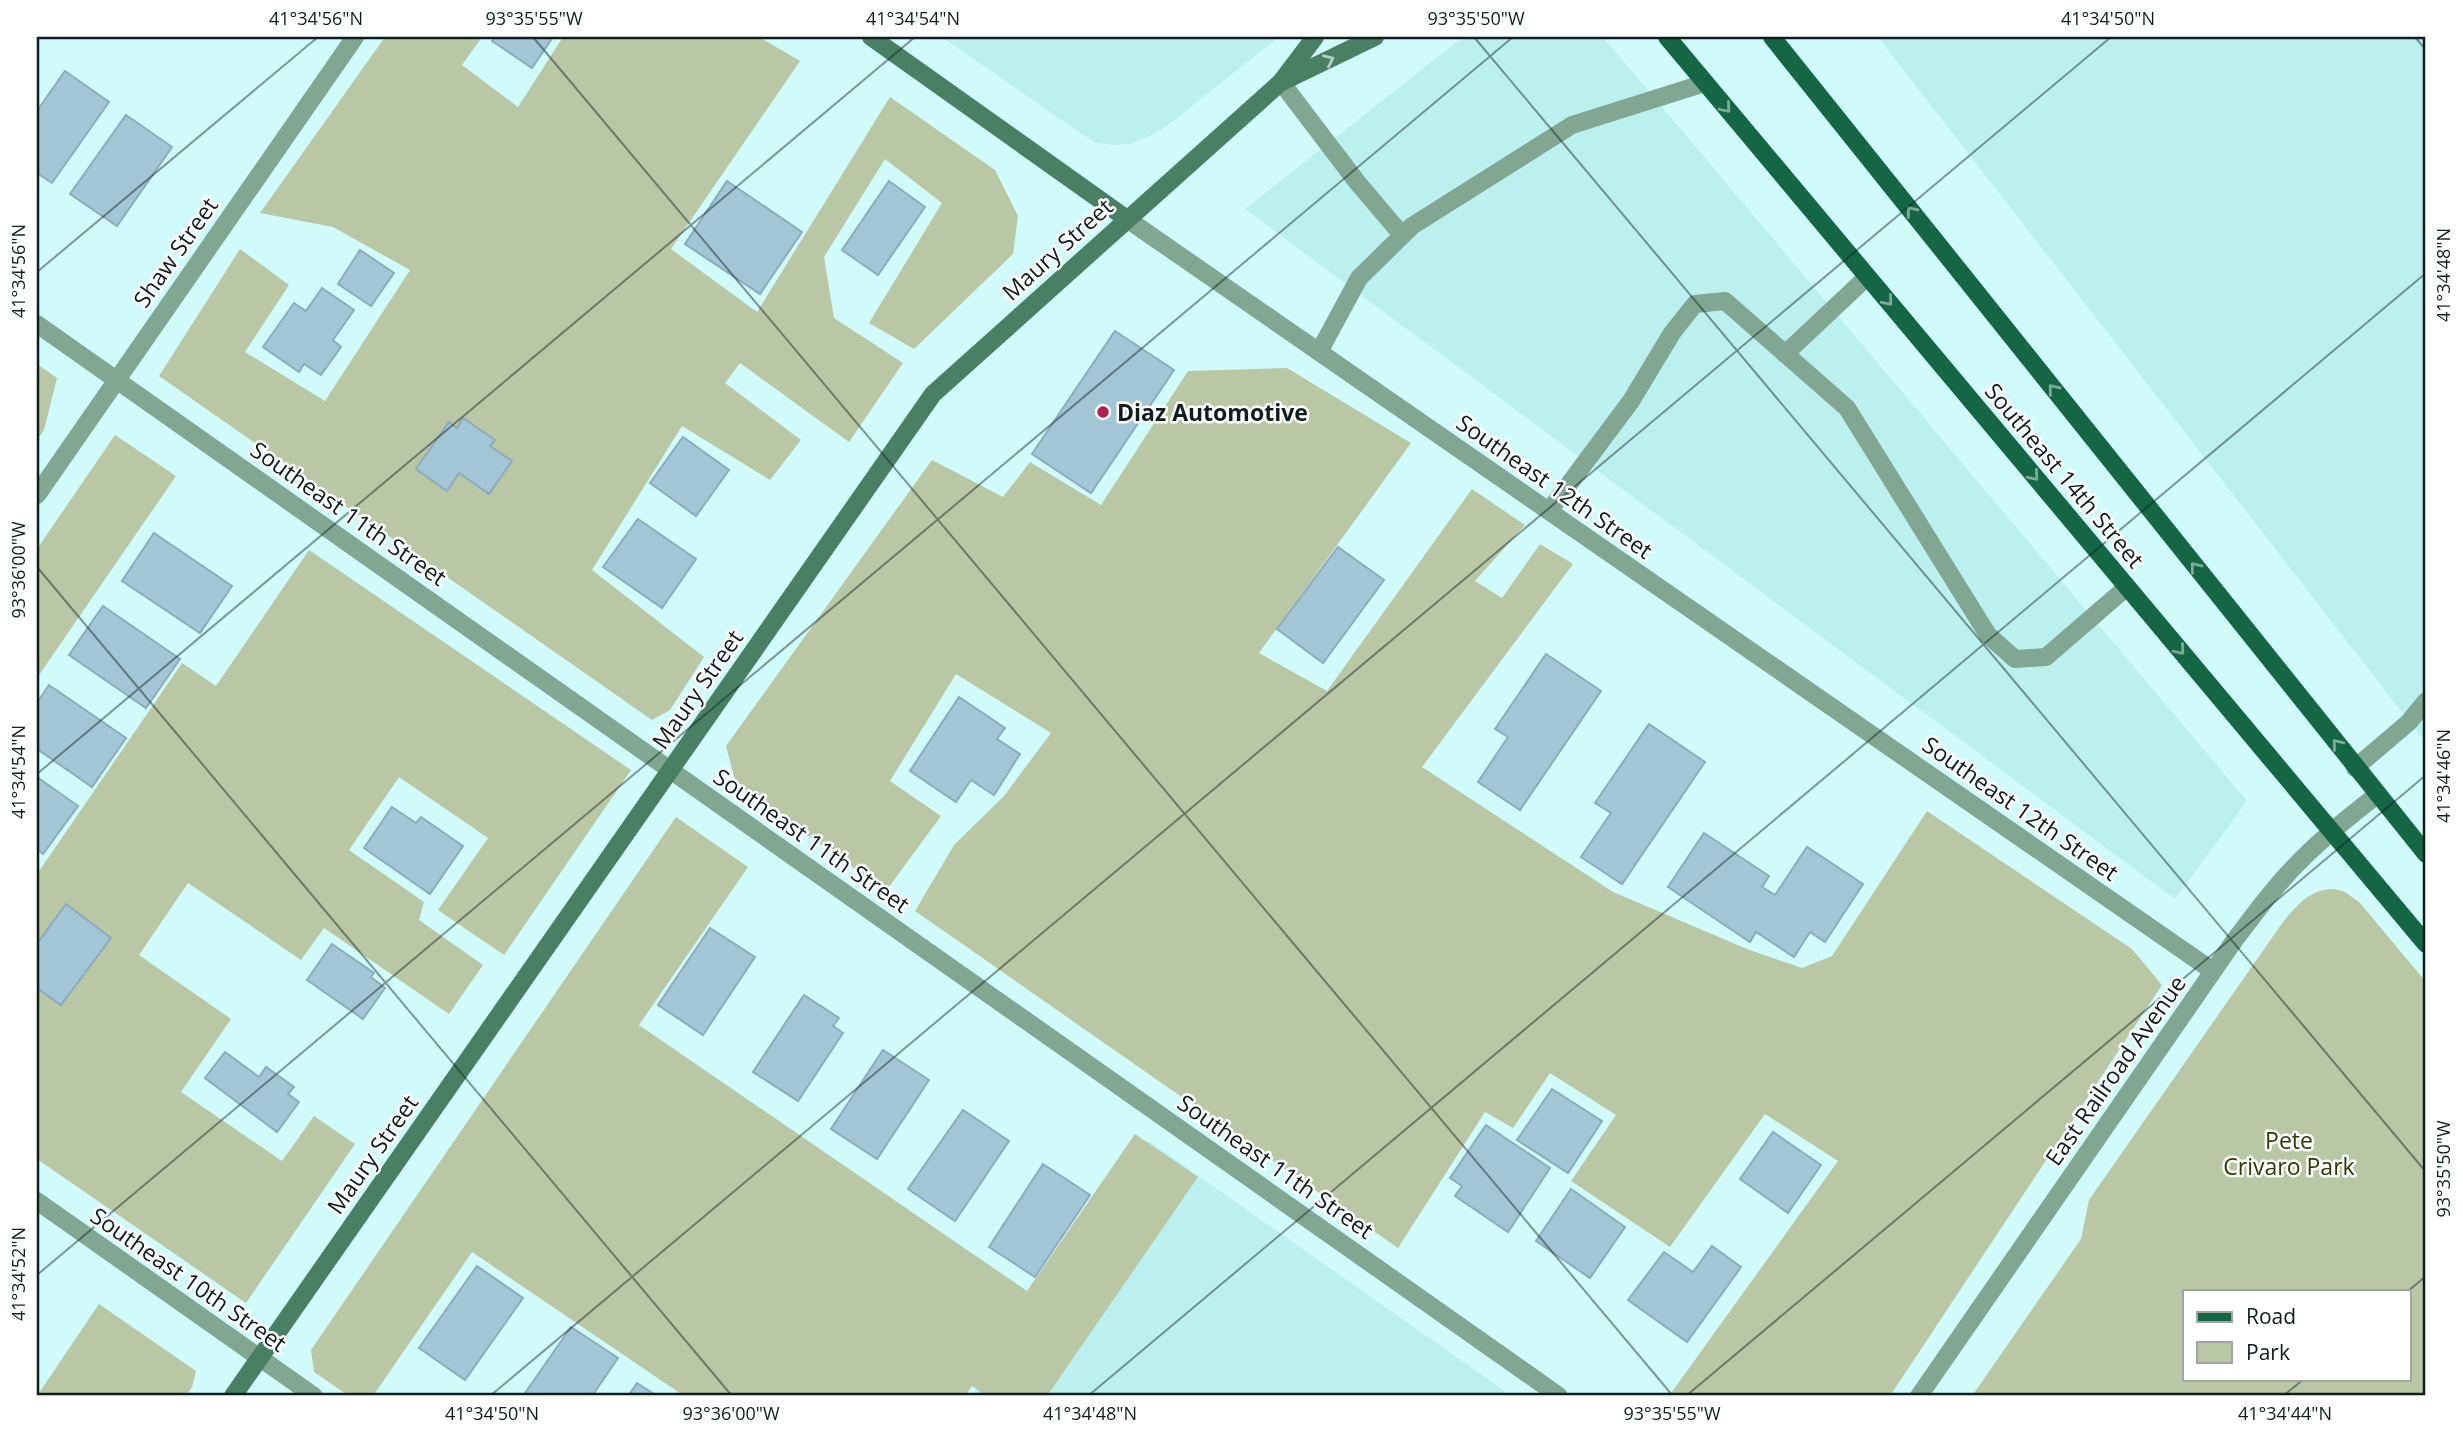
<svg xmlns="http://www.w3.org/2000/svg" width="2463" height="1433" font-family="'Open Sans',sans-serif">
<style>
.built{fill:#bcf0ef}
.green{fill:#b9c7a5;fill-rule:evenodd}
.building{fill:#a3c6d6;stroke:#8bacbc;stroke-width:2}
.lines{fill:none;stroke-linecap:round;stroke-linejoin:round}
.lane{stroke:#81a691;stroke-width:18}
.street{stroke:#81a691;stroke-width:18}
.secondary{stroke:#498064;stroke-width:18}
.primary{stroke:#156644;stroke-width:18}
.oneway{stroke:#b6ccc1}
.oneway2{stroke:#7eab98}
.ticks{fill:none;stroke:#0e1e1d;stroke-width:2;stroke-opacity:0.45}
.poi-dot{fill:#b02056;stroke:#fff;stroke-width:2.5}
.labels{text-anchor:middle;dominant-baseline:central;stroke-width:5;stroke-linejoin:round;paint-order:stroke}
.street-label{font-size:23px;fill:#0e1e1d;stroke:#fff}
.poi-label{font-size:23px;font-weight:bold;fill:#0e1e1d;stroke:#fff;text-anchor:start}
.park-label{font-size:23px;fill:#2b3d05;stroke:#fff}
.neatline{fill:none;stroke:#0e1e1d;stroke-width:2.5}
.ticks-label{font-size:18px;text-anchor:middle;fill:#0e1e1d}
</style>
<rect width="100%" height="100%" fill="#d1fbfa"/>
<g class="built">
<polygon points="942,37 1279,37 1167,126 1148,137 1130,144 1113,145 1094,142 1073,128"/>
<polygon points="1463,37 1603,37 2247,801 2175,899 1245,209"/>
<polygon points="1878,37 2426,37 2426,743"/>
<polygon points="1149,1141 1512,1396 971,1396"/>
</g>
<g class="green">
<polygon points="385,37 482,37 462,65 518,107 563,37 759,37 800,61 671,249 757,312 890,97 995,170 1018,216 1013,254 914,349 869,323 942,203 885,159 824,257 834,318 903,363 849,442 740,363 725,383 801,440 770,480 682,426 592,570 704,657 670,710 652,720 159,376 240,249 289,285 245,352 325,401 410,270 333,227 260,213"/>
<polygon points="37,364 57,378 44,430 37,440"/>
<polygon points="1287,368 1411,443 1259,653 1327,691 1472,489 1525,525 1475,581 1502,598 1540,544 1573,564 1422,767 1613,892 1747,949 1802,968 1832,956 1927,811 2132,949 2162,985 1890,1396 1669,1396 1838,1161 1765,1114 1670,1247 1571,1181 1616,1115 1550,1073 1513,1128 1485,1112 1398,1248 915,911 954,845 1004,796 1051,733 956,674 890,781 941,816 886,891 736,784 726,746 932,460 1003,497 1030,462 1101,505 1188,371"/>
<polygon points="115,435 176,476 37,678 37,549"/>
<polygon points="309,550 631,770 504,955 438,910 488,838 399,777 349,850 424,902 419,920 483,965 449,1014 324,928 301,960 188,883 139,955 231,1019 181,1092 282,1161 314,1116 355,1144 246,1303 37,1159 37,874 182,663 216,686"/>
<polygon points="676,817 748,867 639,1025 1027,1291 1135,1134 1198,1177 1047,1396 987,1396 972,1386 965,1396 684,1396 472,1252 373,1396 349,1396 314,1372 311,1350"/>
<path d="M2335,889L2345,892L2360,903L2426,982V1396H1972L2081,1239L2089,1200L2283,922C2298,904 2310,889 2335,889ZM2409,1291V1379H2185V1291Z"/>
<polygon points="99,1304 196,1371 192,1387 186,1396 37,1396"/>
</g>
<g class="building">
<polygon points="495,37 553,37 532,68 492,41"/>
<polygon points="65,71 109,102 52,183 37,173 37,111"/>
<polygon points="126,115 172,147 117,226 70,194"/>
<polygon points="727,181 802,232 760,294 685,244"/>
<polygon points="889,181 925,207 878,275 842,250"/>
<polygon points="360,250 394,273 371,306 338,284"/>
<polygon points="322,288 354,310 333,340 341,347 321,375 304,364 299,372 263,347 294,303 306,311"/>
<polygon points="1115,331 1174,370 1091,493 1032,454"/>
<polygon points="463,418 495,440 490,446 512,461 489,494 459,473 447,491 416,469 449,422 457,428"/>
<polygon points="683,437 729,470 696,516 650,483"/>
<polygon points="638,519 696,559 662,608 603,567"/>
<polygon points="154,533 232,586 200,633 122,581"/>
<polygon points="1338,547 1384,580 1323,663 1277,629"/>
<polygon points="103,606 180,659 146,708 69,655"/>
<polygon points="1546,654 1601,691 1520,810 1478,782 1508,737 1495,729"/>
<polygon points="49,685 126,738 92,787 37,749 37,703"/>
<polygon points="959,697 1005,728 997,739 1020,754 994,795 971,780 956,802 910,771"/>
<polygon points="1649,724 1705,762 1622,884 1581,857 1611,813 1595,803"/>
<polygon points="37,777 78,806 43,854 37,849"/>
<polygon points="392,807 416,823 421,817 463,846 430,894 364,848"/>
<polygon points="1704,833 1769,876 1762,887 1775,895 1807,847 1863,884 1825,942 1810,932 1794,957 1756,932 1750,942 1668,887"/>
<polygon points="66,904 111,938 61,1005 37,988 37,944"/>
<polygon points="710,928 755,957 703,1035 658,1005"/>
<polygon points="332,944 374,973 371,977 385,988 363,1019 307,980"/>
<polygon points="804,995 839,1018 833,1026 843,1033 798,1101 753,1072"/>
<polygon points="883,1050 929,1080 877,1159 831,1129"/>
<polygon points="225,1052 259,1077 266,1067 294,1087 288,1094 299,1102 277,1132 205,1078"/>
<polygon points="1552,1089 1602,1121 1568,1173 1517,1140"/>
<polygon points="963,1110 1009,1141 955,1221 908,1189"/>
<polygon points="1486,1125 1550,1168 1508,1232 1455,1196 1462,1186 1450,1178"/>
<polygon points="1773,1132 1821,1165 1788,1213 1740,1179"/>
<polygon points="1043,1164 1090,1195 1035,1277 989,1247"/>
<polygon points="1571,1189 1625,1227 1590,1278 1536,1241"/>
<polygon points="1712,1246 1741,1267 1687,1342 1628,1300 1664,1252 1693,1272"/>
<polygon points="477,1266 523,1298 465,1380 419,1348"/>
<polygon points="571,1327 618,1358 592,1396 523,1396"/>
<polygon points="637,1383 657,1396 628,1396"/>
</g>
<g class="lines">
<g class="lane">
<polyline points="1281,82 1357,182 1402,235"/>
<polyline points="1319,352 1359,278 1412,226 1572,125 1705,83"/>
<polyline points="1785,354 1867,277"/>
<polyline points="1549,511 1631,401 1672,333 1695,304 1725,301 1847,408 1988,635 2015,659 2046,657 2127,587"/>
<polyline points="2355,768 2409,722 2426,701"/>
</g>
<g class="street">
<polyline points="1127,219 2213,971"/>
<polyline points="37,324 1559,1396"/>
<polyline points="37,495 355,37"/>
<polyline points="37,1201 314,1396"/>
<path d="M1919,1396L2234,941C2256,912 2277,883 2303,858C2326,835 2351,815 2377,795"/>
</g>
<g class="secondary">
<polyline points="871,37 1127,219"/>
<polyline points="1284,81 1375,37"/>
<polyline points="233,1396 933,394 1281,82 1315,37"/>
</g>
<g class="primary">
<polyline points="1667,37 2426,944"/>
<polyline points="1772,37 2426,854"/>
</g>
</g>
<defs><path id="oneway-chevron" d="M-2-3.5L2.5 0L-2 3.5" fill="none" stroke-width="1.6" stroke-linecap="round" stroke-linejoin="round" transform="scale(1.75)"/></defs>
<use class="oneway" href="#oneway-chevron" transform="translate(1329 60) rotate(-25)"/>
<g class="oneway2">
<use href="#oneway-chevron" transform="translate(1726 108) rotate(50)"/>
<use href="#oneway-chevron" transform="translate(1911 211) rotate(-129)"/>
<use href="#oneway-chevron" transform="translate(1888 301) rotate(50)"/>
<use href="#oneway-chevron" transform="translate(2053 389) rotate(-129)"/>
<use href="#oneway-chevron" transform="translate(2034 476) rotate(50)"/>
<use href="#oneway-chevron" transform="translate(2195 567) rotate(-129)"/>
<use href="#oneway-chevron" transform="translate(2180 650) rotate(50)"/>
<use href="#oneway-chevron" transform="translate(2337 744) rotate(-129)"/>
</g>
<path class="ticks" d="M533,37L1673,1396M1474,37L2426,1172M2415,37L2426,50M37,272L318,37M37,567L732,1396M37,774L915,37M37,1275L1513,37M2408,1291L2426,1276M490,1396L2111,37M1088,1396L2426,273M1686,1396L2426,775M2283,1396L2304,1379"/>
<circle class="poi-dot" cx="1103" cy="412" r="7"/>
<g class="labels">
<g class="street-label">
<text transform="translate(1057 249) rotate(-42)">Maury Street</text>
<text transform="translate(175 252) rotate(-55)">Shaw Street</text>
<text transform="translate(2065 475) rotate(50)">Southeast 14th Street</text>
<text transform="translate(1555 486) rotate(35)">Southeast 12th Street</text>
<text transform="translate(349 513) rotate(35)">Southeast 11th Street</text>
<text transform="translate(697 689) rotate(-55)">Maury Street</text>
<text transform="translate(2021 808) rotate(35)">Southeast 12th Street</text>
<text transform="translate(812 840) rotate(35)">Southeast 11th Street</text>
<text transform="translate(2115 1070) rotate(-55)">East Railroad Avenue</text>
<text transform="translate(372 1154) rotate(-55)">Maury Street</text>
<text transform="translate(1276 1166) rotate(35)">Southeast 11th Street</text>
<text transform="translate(189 1279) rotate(35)">Southeast 10th Street</text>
</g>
<g class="poi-label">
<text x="1117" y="412">Diaz Automotive</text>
</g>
<g class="park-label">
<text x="2289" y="1140">Pete<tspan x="2289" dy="26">Crivaro Park</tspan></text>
</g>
</g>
<rect width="2463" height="1433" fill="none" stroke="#ffffff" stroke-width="77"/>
<rect x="2183" y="1290" width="228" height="91" fill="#ffffff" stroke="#9fa5a5" stroke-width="2"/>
<rect x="2197" y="1312" width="35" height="10" fill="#156644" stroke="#9fa5a5" stroke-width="2"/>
<text x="2246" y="1324" font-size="21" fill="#0e1e1d">Road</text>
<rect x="2197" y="1342" width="35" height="21" fill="#b9c7a5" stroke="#9fa5a5" stroke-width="2"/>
<text x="2246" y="1360" font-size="21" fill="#0e1e1d">Park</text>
<rect x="38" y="38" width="2386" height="1356" class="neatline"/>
<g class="ticks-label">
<text x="316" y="25">41°34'56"N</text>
<text x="534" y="25">93°35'55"W</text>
<text x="913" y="25">41°34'54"N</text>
<text x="1476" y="25">93°35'50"W</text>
<text x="2108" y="25">41°34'50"N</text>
<text transform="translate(19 271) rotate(-90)" y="6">41°34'56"N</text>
<text transform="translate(2444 275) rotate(-90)" y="6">41°34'48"N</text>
<text transform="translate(19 570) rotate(-90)" y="6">93°36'00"W</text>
<text transform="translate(19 772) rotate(-90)" y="6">41°34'54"N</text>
<text transform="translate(2444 776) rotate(-90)" y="6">41°34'46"N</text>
<text transform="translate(2444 1169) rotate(-90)" y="6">93°35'50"W</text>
<text transform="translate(19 1274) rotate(-90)" y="6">41°34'52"N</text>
<text x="492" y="1420">41°34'50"N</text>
<text x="731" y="1420">93°36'00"W</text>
<text x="1090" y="1420">41°34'48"N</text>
<text x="1672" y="1420">93°35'55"W</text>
<text x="2285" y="1420">41°34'44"N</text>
</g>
</svg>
